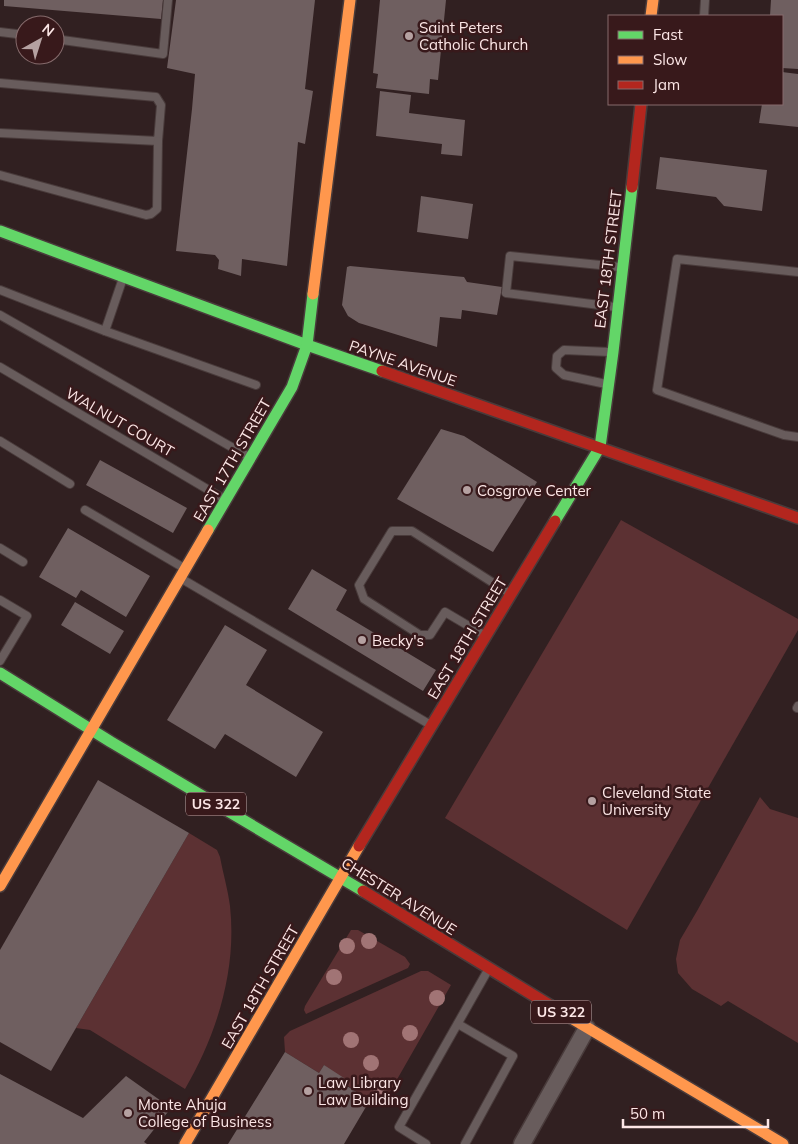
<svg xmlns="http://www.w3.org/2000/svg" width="798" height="1144" font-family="Mulish,sans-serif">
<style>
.green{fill:#5c3133}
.building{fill:#6f5f60}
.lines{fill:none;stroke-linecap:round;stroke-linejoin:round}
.lane-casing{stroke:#493b3b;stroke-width:10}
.street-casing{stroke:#493b3b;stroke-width:19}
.fast-casing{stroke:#493b3b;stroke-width:14}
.slow-casing{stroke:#493b3b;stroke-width:14}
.jam-casing{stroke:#493b3b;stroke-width:14}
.lane{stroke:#685c5c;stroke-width:8}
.street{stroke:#685c5c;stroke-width:16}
.fast{stroke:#63d668;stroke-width:11}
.slow{stroke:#ff974d;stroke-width:11}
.jam{stroke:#b3261e;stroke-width:11}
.tree{fill:#a17475}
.poi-dot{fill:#b5a1a1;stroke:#38191b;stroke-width:2}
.labels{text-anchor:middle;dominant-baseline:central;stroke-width:5;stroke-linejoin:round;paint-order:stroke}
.shield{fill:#38191b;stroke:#c1a8a9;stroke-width:1}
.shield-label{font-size:14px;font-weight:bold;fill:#fce6e6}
.poi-label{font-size:15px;fill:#fce6e6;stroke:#38191b;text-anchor:start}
.street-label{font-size:15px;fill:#fce6e6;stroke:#38191b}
</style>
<rect width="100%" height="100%" fill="#312021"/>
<g class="green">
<polygon points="621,520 798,619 798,630 627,930 445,818"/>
<polygon points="760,797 770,809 798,818 798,1043 728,1001 721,1006 692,989 678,973 676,959 680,940 697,911"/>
<path d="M189,833L217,850L220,857C223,873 228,890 230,906C237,970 217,1034 185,1089L90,1030L76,1028Z"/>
<polygon points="351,930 358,930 405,957 410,964 408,968 306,1014 304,1010 305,1006"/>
<path d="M421,971H428L451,985L383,1104C359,1096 341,1082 324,1065L319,1073L285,1052L284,1037L290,1031Z"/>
</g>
<g class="building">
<polygon points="4,0 163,0 161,19 4,6"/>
<polygon points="176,0 315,0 305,89 313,91 305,144 298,142 287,266 242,259 241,276 218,269 219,260 215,255 176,251 192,109 195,74 167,68"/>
<polygon points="380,0 446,0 438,80 430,79 429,94 376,88 378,74 373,73"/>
<polygon points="771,0 798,0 798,69 782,68 782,16 770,16"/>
<polygon points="782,72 798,74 798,127 759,123 762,104 782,104"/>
<polygon points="380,91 411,95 409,113 465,120 462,156 441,154 442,144 376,136"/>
<polygon points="660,157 767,170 762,211 724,206 716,197 656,189"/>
<polygon points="421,196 473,204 468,239 417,232"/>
<polygon points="350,266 464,277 467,282 502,287 497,315 462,310 461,319 440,317 437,347 359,323 348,316 342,305 347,267"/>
<polygon points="441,429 464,436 537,482 493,552 397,499"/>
<polygon points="100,460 187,508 173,533 86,485"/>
<polygon points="68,528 150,576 126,617 81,590 76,598 39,577"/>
<polygon points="312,569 347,590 336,610 436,670 423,691 288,609"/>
<polygon points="75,602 124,631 110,654 61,625"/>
<polygon points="225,625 267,650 246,685 323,732 296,777 225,734 215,749 167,720"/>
<polygon points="98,780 189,833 51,1071 0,1042 0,950"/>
<polygon points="285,1052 319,1073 324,1065 344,1078 342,1083 370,1100 344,1144 228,1144"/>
<polygon points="0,1074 83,1118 126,1076 171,1108 144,1142 147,1144 0,1144"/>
</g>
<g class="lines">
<defs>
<g id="lane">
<polyline points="704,16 705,0"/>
<polyline points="0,32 25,35"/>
<polyline points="55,39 163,54 168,0"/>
<polyline points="0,83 156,97 161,105 158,141 0,133"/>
<polyline points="0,175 146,215 151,214 157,209 158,141"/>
<polyline points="798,272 677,259 657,390 784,435 798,437"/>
<polyline points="0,290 105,331 123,278"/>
<polyline points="615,307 506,293 510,256 620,267"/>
<polyline points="0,315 249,457"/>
<polyline points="105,331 256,385"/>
<polyline points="0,367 224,499"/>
<polyline points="606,384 564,375 556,368 557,356 564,350 610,352"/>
<polyline points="0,441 70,484"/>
<polyline points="85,510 184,568"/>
<polyline points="0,548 23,562"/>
<polyline points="182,579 429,724"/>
<polyline points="0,600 27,616 0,661"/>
<polyline points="484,635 445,612 430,635 420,635 364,599 359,585 392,531 412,531 509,593"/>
<polyline points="797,708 798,706"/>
<polyline points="458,1024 513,1056 465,1144"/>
<polyline points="426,1144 399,1127 488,970"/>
</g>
<polyline id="street" points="522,1144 587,1028"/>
<g id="fast">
<polyline points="0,231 307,345 382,371"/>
<polyline points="555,521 600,447 613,352 632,187"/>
<polyline points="208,530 292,387 307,345 313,294"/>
<polyline points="0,673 111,742 363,891"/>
</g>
<g id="slow">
<polyline points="651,16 653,0"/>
<polyline points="313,294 350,0"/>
<polyline points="0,886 208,530"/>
<polyline points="551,1006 783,1144"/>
<polyline points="185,1144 359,846"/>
</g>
<g id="jam">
<polyline points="632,187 641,104"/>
<polyline points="382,371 798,518"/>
<polyline points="359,846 555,521"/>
<polyline points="363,891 551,1006"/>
</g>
</defs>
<use href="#lane" class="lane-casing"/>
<use href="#street" class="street-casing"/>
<use href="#fast" class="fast-casing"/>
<use href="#slow" class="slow-casing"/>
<use href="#jam" class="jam-casing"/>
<use href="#lane" class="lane"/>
<use href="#street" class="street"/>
<use href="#fast" class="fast"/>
<use href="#slow" class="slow"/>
<use href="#jam" class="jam"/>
</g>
<g class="tree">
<circle cx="369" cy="941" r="8"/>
<circle cx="347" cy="946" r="8"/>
<circle cx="334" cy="977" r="8"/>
<circle cx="437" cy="998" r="8"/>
<circle cx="410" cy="1033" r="8"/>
<circle cx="351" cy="1040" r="8"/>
<circle cx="371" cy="1063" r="8"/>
<circle cx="380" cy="1086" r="8"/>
</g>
<g class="poi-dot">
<circle cx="409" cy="36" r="5"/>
<circle cx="467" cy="490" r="5"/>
<circle cx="362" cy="640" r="5"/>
<circle cx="592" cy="801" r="5"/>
<circle cx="308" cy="1091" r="5"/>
<circle cx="128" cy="1113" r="5"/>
</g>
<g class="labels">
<g class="shield">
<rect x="186" y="792.5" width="60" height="23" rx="4"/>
<rect x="531" y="1000.5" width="60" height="23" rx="4"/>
</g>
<g class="shield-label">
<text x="216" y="804">US 322</text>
<text x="561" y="1012">US 322</text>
</g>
<g class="poi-label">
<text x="419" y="27">Saint Peters<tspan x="419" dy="17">Catholic Church</tspan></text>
<text x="477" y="490">Cosgrove Center</text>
<text x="372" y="640">Becky's</text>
<text x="602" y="792">Cleveland State<tspan x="602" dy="17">University</tspan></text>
<text x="318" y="1082">Law Library<tspan x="318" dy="17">Law Building</tspan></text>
<text x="138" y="1104">Monte Ahuja<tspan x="138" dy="17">College of Business</tspan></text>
</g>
<g class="street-label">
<text transform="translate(608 259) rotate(-83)">EAST 18TH STREET</text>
<text transform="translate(403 363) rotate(19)">PAYNE AVENUE</text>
<text transform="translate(120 422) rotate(30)">WALNUT COURT</text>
<text transform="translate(232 460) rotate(-60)">EAST 17TH STREET</text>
<text transform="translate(467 638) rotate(-59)">EAST 18TH STREET</text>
<text transform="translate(399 896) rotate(32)">CHESTER AVENUE</text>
<text transform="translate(260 987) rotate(-60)">EAST 18TH STREET</text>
</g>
</g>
<rect x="608" y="15" width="175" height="90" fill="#38191b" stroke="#866b6c"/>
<rect x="618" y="31" width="25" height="8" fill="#63d668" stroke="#866b6c"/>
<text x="653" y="40" font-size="15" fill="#fce6e6">Fast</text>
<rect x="618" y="56" width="25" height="8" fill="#ff974d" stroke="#866b6c"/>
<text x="653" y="65" font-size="15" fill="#fce6e6">Slow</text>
<rect x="618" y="81" width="25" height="8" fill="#b3261e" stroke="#866b6c"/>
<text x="653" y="90" font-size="15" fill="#fce6e6">Jam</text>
<g transform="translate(40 40) rotate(39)"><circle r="24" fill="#38191b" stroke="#866b6c"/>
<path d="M0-4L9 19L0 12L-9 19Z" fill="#b5a1a1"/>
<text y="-8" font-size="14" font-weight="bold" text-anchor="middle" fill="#fce6e6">N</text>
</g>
<path d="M623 1119v8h145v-8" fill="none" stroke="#fce6e6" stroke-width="2.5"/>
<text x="630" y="1119" font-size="15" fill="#fce6e6" stroke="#38191b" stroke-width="4" paint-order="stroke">50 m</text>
</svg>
